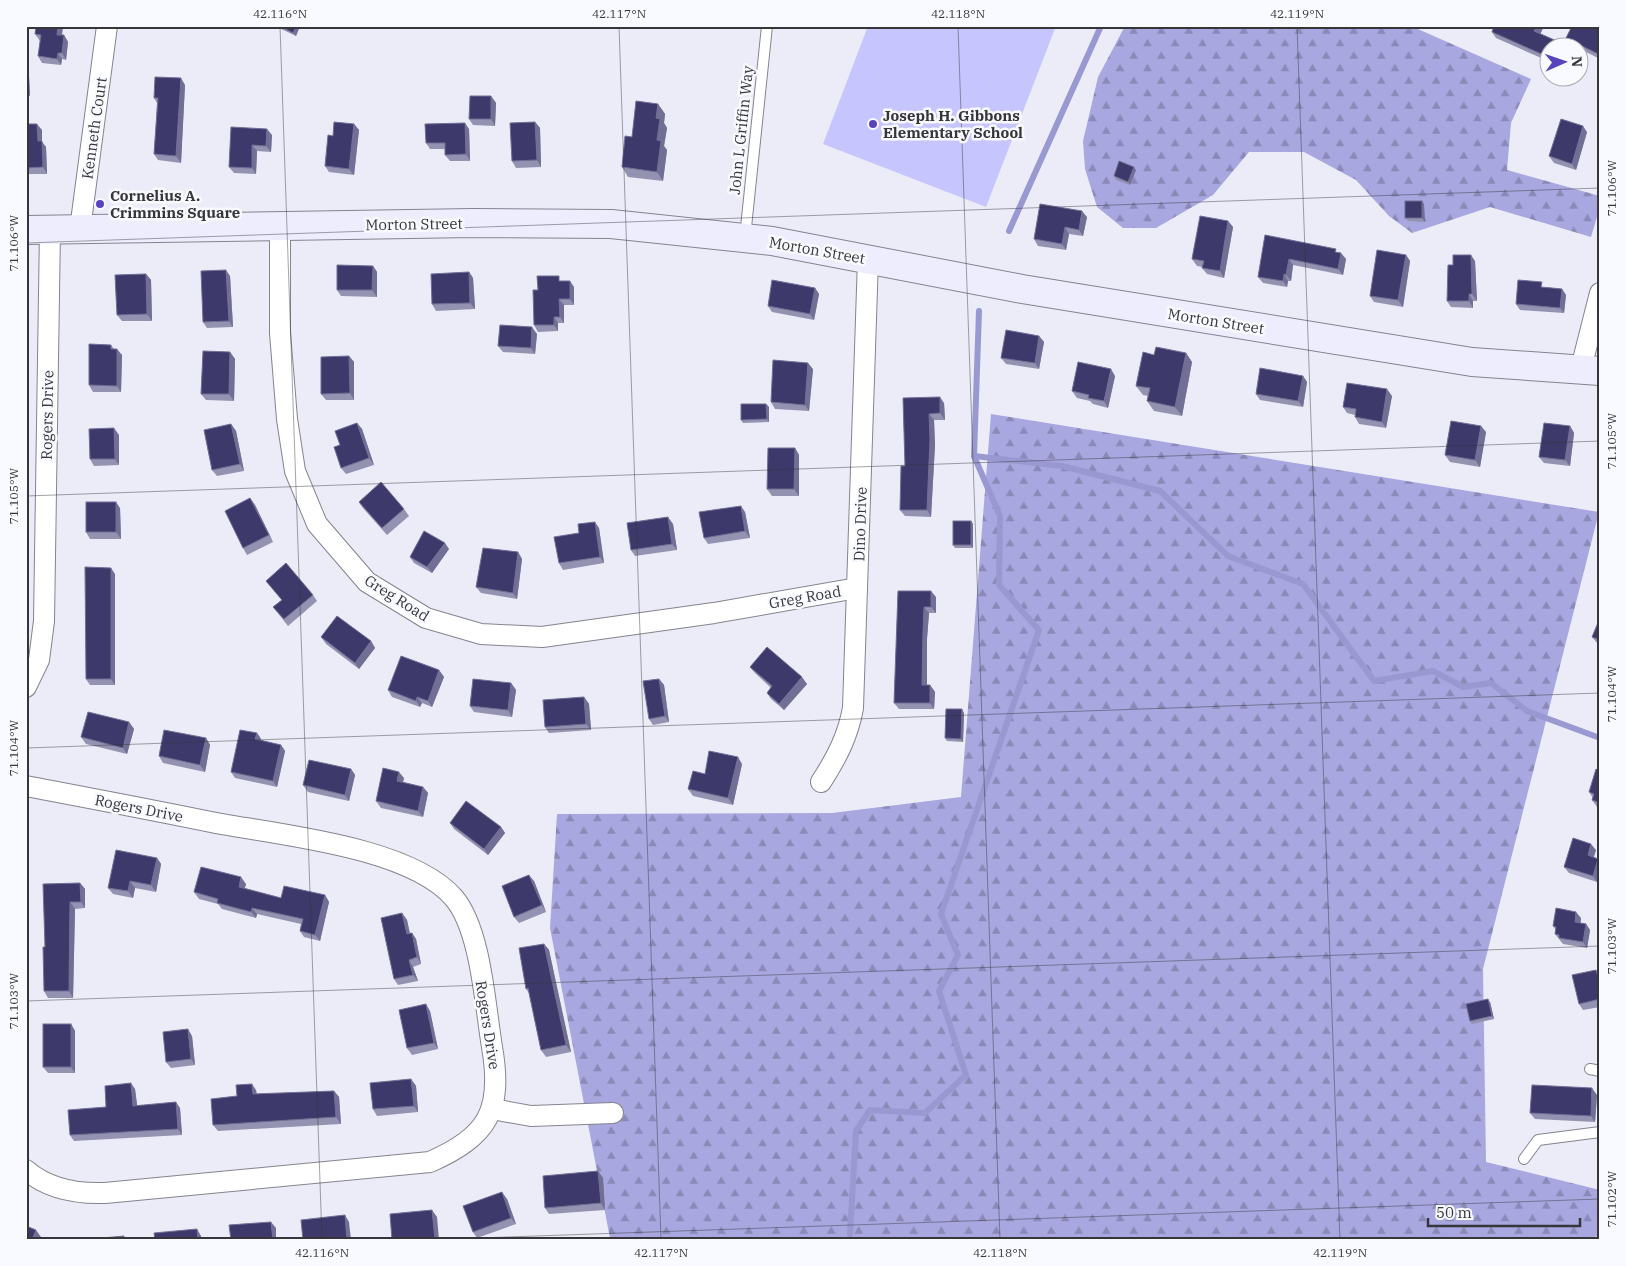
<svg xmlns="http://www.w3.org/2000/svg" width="1626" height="1266" font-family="'IBM Plex Serif',serif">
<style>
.forest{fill:url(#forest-firs)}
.garden{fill:#c7c5fd}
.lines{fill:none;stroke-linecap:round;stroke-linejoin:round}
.stream{stroke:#9a98d1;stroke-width:6}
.lane-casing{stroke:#84848f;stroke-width:12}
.street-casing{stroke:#84848f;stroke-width:22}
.secondary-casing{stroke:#84848f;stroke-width:30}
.lane{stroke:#fff;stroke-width:10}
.street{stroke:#fff;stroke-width:20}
.secondary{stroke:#eeedfe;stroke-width:28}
.wall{fill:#9492b1}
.shaded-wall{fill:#716f95}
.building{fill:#3d396a;stroke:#716f95}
.ticks{fill:none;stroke:#35353a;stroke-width:1;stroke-opacity:0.45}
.poi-dot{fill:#5a44bd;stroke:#f9faff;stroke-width:2}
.labels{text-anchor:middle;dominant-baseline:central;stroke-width:5;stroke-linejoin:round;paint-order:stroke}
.poi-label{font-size:15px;font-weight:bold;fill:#35353a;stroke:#f9faff;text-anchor:start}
.street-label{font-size:15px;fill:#35353a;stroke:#f9faff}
.neatline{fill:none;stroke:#35353a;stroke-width:2}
.ticks-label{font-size:12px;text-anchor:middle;fill:#35353a}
</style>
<defs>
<pattern id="forest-firs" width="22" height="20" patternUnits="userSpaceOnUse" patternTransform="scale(1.25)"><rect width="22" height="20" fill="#a9a7e0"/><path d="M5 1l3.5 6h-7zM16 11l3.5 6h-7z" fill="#8a89b7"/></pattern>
</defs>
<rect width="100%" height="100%" fill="#ebecf8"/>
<g class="forest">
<polygon points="1125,26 1411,26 1531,79 1511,123 1507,170 1600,196 1600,207 1591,237 1490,207 1412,233 1389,216 1356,180 1304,152 1249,152 1213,195 1156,228 1123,228 1097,207 1085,169 1083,141 1098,77"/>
<polygon points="991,414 1599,512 1483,969 1486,1162 1600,1190 1600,1236 1573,1240 602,1240 610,1238 550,928 557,814 832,813 961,797"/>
</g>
<polygon class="garden" points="868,26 1056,26 986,207 823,144"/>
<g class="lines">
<g class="stream">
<polyline points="1009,231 1101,26"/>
<polyline points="974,456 1062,466 1160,491 1228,556 1303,584 1374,681 1433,671 1463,687 1491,683 1527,711 1600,738"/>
<polyline points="850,1234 856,1131 870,1110 925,1113 966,1075 939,991 958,955 941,914 1039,630 999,585 1000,516 974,456 979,311"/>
</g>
<defs>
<g id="lane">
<polyline points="745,237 767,26"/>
<polyline points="1590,1069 1600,1071"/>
<polyline points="1524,1159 1538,1140 1600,1132"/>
</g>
<g id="street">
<polyline points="280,227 280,333 287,419 295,471 317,524 367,582 426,618 481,634 542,637 714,613 857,588"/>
<polyline points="80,229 107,26"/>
<polyline points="1581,368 1600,293"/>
<polyline points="26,687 39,660 44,621 50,229"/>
<path d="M821,782C837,757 848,736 853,708L868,259"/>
<path d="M26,786C89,798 153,810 216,823C280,835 410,847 454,898C481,930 485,1005 492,1047C503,1111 488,1136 430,1162L105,1193C76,1194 48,1189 26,1170"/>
<polyline points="492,1109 531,1116 613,1113"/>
</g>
<polyline id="secondary" points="26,230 473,223 611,224 772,241 1022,289 1472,362 1600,371"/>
</defs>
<use href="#lane" class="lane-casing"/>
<use href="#street" class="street-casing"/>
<use href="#secondary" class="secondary-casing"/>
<use href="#lane" class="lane"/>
<use href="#street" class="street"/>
<use href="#secondary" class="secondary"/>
</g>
<g class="wall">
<polygon points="36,26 63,26 62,35 64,35 68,42 66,60 62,59 61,65 42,63 38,56 40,41 35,34"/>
<polygon points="275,26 300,26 296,36"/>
<polygon points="1494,26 1544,26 1540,34 1548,48 1548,61 1496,38 1492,32"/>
<polygon points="1600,26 1600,59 1570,44 1566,38"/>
<polygon points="26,72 29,77 30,96 26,96"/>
<polygon points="185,85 181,163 158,160 154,154 157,103 154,98"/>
<polygon points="491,96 496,103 495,126 473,125 469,119"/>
<polygon points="658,104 665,114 664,123 667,128 664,146 667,150 663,181 628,177 622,167 632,137"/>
<polygon points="535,122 540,128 541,167 516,168 512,161"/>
<polygon points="26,124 42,130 42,142 46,147 47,174 26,174"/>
<polygon points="354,124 359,130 354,175 329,172 325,166"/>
<polygon points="231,127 272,135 271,152 257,151 256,174 234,173 229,167"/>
<polygon points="469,129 470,161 450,161 445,155 445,149 430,149 426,143"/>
<polygon points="1587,132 1576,170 1554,163 1549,156"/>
<polygon points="1136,170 1130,185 1116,180 1114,176"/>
<polygon points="1424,204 1425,222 1408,221 1405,218"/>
<polygon points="1087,217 1083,236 1069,234 1066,250 1038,246 1034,239"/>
<polygon points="1228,221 1233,227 1224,278 1207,274 1202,268 1203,267 1197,266 1192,259"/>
<polygon points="1265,235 1339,253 1346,259 1343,275 1293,265 1291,281 1288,281 1287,287 1263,283 1258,277"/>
<polygon points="1406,255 1410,261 1403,307 1374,302 1370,296"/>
<polygon points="1475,261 1477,301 1473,301 1473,308 1451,307 1447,301 1453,265"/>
<polygon points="373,266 377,272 377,297 341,296 337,290"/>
<polygon points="469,272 473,278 475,309 436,311 432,304"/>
<polygon points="146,274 151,280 152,321 122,321 117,315"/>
<polygon points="230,276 233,327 207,328 203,322"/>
<polygon points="563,281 574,287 574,305 564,305 564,323 558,323 558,331 538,332 534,325 538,290"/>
<polygon points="1545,287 1562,289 1566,295 1564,313 1520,310 1516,304"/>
<polygon points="815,288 819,294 814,320 772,312 768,306"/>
<polygon points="537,334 535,354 503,352 498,346"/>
<polygon points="1039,336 1044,342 1039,369 1006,364 1001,358"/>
<polygon points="111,345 114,349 122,355 121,392 93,392 89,385"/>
<polygon points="230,352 235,359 234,401 206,400 201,394"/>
<polygon points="1186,353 1192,362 1182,416 1154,411 1147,401 1148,396 1143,395 1136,386 1154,355"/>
<polygon points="349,356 354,362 354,400 326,400 321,394"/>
<polygon points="813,369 809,411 775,409 771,402"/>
<polygon points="1115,376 1108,408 1093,404 1090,401 1077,398 1072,391"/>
<polygon points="1303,376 1307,382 1303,407 1260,400 1256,394"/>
<polygon points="1392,396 1386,428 1359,424 1355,417 1355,415 1347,413 1343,407"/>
<polygon points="903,398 944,403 945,420 934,420 935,445 931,517 905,516 900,510 905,466"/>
<polygon points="766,404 769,407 769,422 743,423 741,420"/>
<polygon points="357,423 362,429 374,465 346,474 341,468 340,445"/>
<polygon points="231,424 236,431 244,471 217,476 212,470"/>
<polygon points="1570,426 1574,433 1570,466 1544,463 1539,457"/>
<polygon points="1486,432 1480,467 1450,462 1445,455"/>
<polygon points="119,435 119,465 94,466 90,459"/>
<polygon points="795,448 799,455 799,496 772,496 767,489"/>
<polygon points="250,498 255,505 273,542 247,555 243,548"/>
<polygon points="359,502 404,509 409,516 387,535 363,508"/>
<polygon points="120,508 121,539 90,539 86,532"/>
<polygon points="745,512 750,538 708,544 704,538"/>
<polygon points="971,521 973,524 973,548 955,548 953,545"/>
<polygon points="673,524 677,550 635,556 631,550"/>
<polygon points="599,528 604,563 563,570 559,563 579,533"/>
<polygon points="449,549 432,573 414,563 410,557"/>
<polygon points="518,552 522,559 517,599 481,593 476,587"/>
<polygon points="115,574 115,685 90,685 86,679"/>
<polygon points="266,581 313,595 317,601 288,626 273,607 282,600"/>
<polygon points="898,591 936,597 936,613 929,613 927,639 927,685 930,685 935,692 934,709 899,709 894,703"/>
<polygon points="1600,618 1600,644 1597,643 1592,637"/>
<polygon points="321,637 371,641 375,648 359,669 326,644"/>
<polygon points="750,667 807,684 784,710 771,699 767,693 771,688 755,673"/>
<polygon points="439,670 444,677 432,707 422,703 420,707 392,697 388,690"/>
<polygon points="659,679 664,685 669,722 653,725 649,719"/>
<polygon points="511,683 516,690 512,717 474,712 470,706"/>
<polygon points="584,697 589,704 591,730 549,733 545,727"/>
<polygon points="964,713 963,742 947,741 945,738"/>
<polygon points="129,722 134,729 127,754 86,744 81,737"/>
<polygon points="257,733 261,739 261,740 281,745 285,751 277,787 235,778 231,772"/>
<polygon points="206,738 210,745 205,772 163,763 159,756"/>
<polygon points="742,764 733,805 693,796 688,789 705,774"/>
<polygon points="351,769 355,775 349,801 308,792 303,785"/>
<polygon points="1600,771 1600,808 1597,807 1592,800 1593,798 1589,792"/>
<polygon points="404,778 403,782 423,787 428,793 423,817 381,808 376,801"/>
<polygon points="450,823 501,827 505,833 488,855 454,829"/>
<polygon points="1596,850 1594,857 1598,859 1600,861 1600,874 1597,882 1569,873 1564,867"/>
<polygon points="157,858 161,864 156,892 135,888 133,898 113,894 108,888"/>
<polygon points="534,881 546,912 519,923 514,917"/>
<polygon points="80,883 85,889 85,908 75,909 73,998 48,998 44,991 45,947"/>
<polygon points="246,884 245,888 281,898 325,895 329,902 320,941 304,937 300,931 301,924 257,914 256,918 222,909 218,904 199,899 194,892"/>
<polygon points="402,913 407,920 410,933 412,933 416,939 421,964 413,967 418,981 398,985 394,979"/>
<polygon points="1581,918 1580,923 1586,924 1590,930 1587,948 1563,944 1555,934 1556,930 1553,926"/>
<polygon points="544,944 549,950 571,1052 546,1057 541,1050 529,993 526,989"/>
<polygon points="1600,974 1600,1007 1583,1010 1579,1004"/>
<polygon points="1490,1002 1494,1019 1472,1024 1470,1021"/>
<polygon points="430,1011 438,1049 412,1055 407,1048"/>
<polygon points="71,1024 75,1031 75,1073 48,1073 43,1067"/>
<polygon points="192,1036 195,1065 171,1068 166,1062"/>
<polygon points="411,1079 416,1086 418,1112 377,1116 373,1109"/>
<polygon points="135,1089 137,1105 180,1108 182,1135 74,1141 70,1135 106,1107"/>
<polygon points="256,1090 257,1094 334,1091 339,1097 341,1124 218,1131 213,1125 237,1096"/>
<polygon points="1597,1095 1595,1122 1535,1119 1530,1113"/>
<polygon points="598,1171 603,1178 605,1210 549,1214 545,1208"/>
<polygon points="507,1199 516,1224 477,1238 473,1232"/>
</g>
<g class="shaded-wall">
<polygon points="58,26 63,26 61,41 57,35"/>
<polygon points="296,26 300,26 296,36 293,33"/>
<polygon points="1537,26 1544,26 1539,37 1534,31"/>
<polygon points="64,35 68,42 66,60 62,53"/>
<polygon points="1559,42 1563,48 1557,48"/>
<polygon points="58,53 62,59 61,65 57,59"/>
<polygon points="26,72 29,77 30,96 26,90"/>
<polygon points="181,78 185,85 181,163 176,156"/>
<polygon points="491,96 496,103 495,126 491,119"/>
<polygon points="658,104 665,114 664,123 667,128 664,146 667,150 663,181 657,172 657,140 656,118"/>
<polygon points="535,122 540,128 541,167 537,160"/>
<polygon points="465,123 469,129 470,161 466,154"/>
<polygon points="37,124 42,130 42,142 46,147 47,174 43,167 38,141"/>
<polygon points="354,124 359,130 354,175 349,169"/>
<polygon points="1583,126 1587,132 1576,170 1572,164"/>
<polygon points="267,129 272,135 271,152 266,146"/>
<polygon points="252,145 257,151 256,174 252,168"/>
<polygon points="1134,167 1136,170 1130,185 1128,182"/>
<polygon points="1422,201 1424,204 1425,222 1422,218"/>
<polygon points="1082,211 1087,217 1083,236 1079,230"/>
<polygon points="1228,221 1233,227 1224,278 1220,271"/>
<polygon points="1065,227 1069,234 1066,250 1062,244"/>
<polygon points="1341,253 1346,259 1343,275 1338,269"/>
<polygon points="1406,255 1410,261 1403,307 1398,300"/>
<polygon points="1471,255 1475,261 1477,301 1472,294"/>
<polygon points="1289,259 1293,265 1291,281 1286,275"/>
<polygon points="373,266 377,272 377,297 372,290"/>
<polygon points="226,270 230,276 233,327 229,321"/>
<polygon points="469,272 473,278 475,309 470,303"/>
<polygon points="146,274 151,280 152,321 147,314"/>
<polygon points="1284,274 1288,281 1287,287 1283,281"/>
<polygon points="570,281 574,287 574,305 570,299"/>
<polygon points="815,288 819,294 814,320 810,314"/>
<polygon points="1562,289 1566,295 1564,313 1560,308"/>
<polygon points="1469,294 1473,301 1473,308 1469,301"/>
<polygon points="559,299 564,305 564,323 560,317"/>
<polygon points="554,317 558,323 558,331 554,325"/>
<polygon points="532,327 537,334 535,354 531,348"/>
<polygon points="1039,336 1044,342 1039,369 1035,363"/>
<polygon points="117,349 122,355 121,392 117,386"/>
<polygon points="230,352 235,359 234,401 229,394"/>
<polygon points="1186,353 1192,362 1182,416 1175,407"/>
<polygon points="349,356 354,362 354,400 350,393"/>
<polygon points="808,363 813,369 809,411 805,405"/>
<polygon points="1111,369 1115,376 1108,408 1104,401"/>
<polygon points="1303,376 1307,382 1303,407 1298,401"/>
<polygon points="1387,389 1392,396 1386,428 1382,422"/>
<polygon points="940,397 944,403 945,420 940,413"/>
<polygon points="766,404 769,407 769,422 767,419"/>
<polygon points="929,414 934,420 935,445 931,517 927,510"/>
<polygon points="357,423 362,429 374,465 369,458"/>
<polygon points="231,424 236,431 244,471 240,464"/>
<polygon points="1481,426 1486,432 1480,467 1475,460"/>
<polygon points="1570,426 1574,433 1570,466 1565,460"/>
<polygon points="114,428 119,435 119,465 115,459"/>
<polygon points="795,448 799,455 799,496 794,489"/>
<polygon points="250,498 255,505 273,542 269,535"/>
<polygon points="116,502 120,508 121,539 116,532"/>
<polygon points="741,506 745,512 750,538 745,531"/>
<polygon points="668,517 673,524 677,550 672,544"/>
<polygon points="971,521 973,524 973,548 971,545"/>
<polygon points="595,522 599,528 604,563 600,557"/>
<polygon points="445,543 449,549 432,573 427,567"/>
<polygon points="518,552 522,559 517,599 513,593"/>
<polygon points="111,568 115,574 115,685 111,679"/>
<polygon points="931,591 936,597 936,613 931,607"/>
<polygon points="924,607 929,613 927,639 927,692 922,685 923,633"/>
<polygon points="371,641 375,648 359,669 355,663"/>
<polygon points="439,670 444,677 432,707 428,701"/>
<polygon points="802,677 807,684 784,710 779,704"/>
<polygon points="659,679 664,685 669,722 665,716"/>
<polygon points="511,683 516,690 512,717 508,710"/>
<polygon points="930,685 935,692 934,709 930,703"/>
<polygon points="417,697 422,703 420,707 416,701"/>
<polygon points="584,697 589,704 591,730 586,724"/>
<polygon points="962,709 964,713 963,742 961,739"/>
<polygon points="129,722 134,729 127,754 123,748"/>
<polygon points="257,733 261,739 260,746 255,739"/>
<polygon points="206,738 210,745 205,772 200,765"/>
<polygon points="281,745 285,751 277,787 273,781"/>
<polygon points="738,757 742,764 733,805 728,798"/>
<polygon points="351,769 355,775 349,801 345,795"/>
<polygon points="399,772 404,778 402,787 397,781"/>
<polygon points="423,787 428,793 423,817 418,811"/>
<polygon points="501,827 505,833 488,855 484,849"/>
<polygon points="1591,844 1596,850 1592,862 1588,855"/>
<polygon points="157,858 161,864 156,892 151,885"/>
<polygon points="1598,859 1600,861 1600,874 1597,882 1593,876"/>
<polygon points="529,875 534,881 546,912 542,905"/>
<polygon points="241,877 246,884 243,893 239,887"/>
<polygon points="130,881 135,888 133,898 128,891"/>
<polygon points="80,883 85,889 85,908 81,902"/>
<polygon points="325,895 329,902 320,941 315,935"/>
<polygon points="70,902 75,909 73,998 69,991"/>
<polygon points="252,908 257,914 256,918 251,912"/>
<polygon points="1576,912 1581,918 1580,928 1575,922"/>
<polygon points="402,913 407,920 411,940 407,934"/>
<polygon points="1586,924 1590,930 1587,948 1583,942"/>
<polygon points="412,933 416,939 421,964 417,957"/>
<polygon points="544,944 549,950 571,1052 566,1045"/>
<polygon points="409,960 413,967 418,981 413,975"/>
<polygon points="1596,970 1600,974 1600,984"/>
<polygon points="1488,999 1490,1002 1494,1019 1492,1016"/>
<polygon points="426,1004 430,1011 438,1049 434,1043"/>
<polygon points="71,1024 75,1031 75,1073 71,1067"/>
<polygon points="188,1029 192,1036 195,1065 191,1059"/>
<polygon points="411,1079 416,1086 418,1112 414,1106"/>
<polygon points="131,1083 135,1089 138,1112 133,1106"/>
<polygon points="252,1084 256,1090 257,1101 253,1094"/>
<polygon points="1592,1088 1597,1095 1595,1122 1591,1116"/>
<polygon points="334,1091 339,1097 341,1124 336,1117"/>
<polygon points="176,1102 180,1108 182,1135 178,1129"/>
<polygon points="598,1171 603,1178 605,1210 601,1203"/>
<polygon points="502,1192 507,1199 516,1224 511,1218"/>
<polygon points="432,1210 437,1217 439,1240 436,1240 435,1239"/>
<polygon points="345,1215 349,1222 351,1240 347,1240"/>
<polygon points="271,1222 276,1228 276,1240 273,1240"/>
<polygon points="197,1229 201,1236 202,1240 198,1240"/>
<polygon points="36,1230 41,1237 39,1240 32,1240"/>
</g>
<g class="building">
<polygon points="36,26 58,26 57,35 64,35 62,53 58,53 57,59 38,56 41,35 35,34"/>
<polygon points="280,26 296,26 293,33"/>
<polygon points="1494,26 1537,26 1534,31 1559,42 1557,48 1548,48 1548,57 1492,32"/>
<polygon points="1572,26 1600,26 1600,50 1598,54 1566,38"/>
<polygon points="155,77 181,78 176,156 154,154 158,98 154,98"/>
<polygon points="470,96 491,96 491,119 469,119"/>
<polygon points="636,101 658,104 656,118 660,119 657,140 661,141 657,172 622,167 625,136 632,137"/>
<polygon points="1561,119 1583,126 1572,164 1549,156"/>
<polygon points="334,122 354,124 349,169 325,166 328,135 333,136"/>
<polygon points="535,122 537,160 512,161 510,123"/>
<polygon points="465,123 466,154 445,155 445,143 426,143 425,124"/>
<polygon points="26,124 37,124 38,141 42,141 43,167 26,168"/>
<polygon points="231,127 267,129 266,146 252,145 252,168 229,167"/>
<polygon points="1119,161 1134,167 1128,182 1114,176"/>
<rect x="1405" y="201" width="17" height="17"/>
<polygon points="1040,204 1082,211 1079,230 1065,227 1062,244 1034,239"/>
<polygon points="1200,216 1228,221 1220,271 1202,268 1204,261 1192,259"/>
<polygon points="1265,235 1336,249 1335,252 1341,253 1338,269 1289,259 1286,275 1284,274 1283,281 1258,277"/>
<polygon points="1377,250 1406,255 1398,300 1370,296"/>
<polygon points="1453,255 1471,255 1472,294 1469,294 1469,301 1447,301 1448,265 1453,265"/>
<polygon points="337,265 373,266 372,290 337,290"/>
<polygon points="226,270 229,321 203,322 201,271"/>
<polygon points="469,272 470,303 432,304 431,274"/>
<polygon points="146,274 147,314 117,315 115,275"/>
<polygon points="537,276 559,276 559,281 570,281 570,299 559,299 560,317 554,317 554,325 534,325 533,290 538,290"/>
<polygon points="772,280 815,288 810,314 768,306"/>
<polygon points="1518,280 1542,282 1541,287 1562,289 1560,308 1516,304"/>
<polygon points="500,325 532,327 531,348 498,346"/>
<polygon points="1006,330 1039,336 1035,363 1001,358"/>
<polygon points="89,344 111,345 111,349 117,349 117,386 89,385"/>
<polygon points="1156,347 1186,353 1175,407 1147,401 1150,388 1136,386 1143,352 1154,355"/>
<polygon points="203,351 230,352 229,394 201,394"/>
<polygon points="349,356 350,393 321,394 321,357"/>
<polygon points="773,360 808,363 805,405 771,402"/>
<polygon points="1078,362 1111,369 1104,401 1088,398 1089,395 1072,391"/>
<polygon points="1260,368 1303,376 1298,401 1256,394"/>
<polygon points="1347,383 1387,389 1382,422 1355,417 1356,409 1343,407"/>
<polygon points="940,397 940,413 929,414 930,439 927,510 900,510 901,466 905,466 903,398"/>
<polygon points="741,404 766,404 767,419 741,420"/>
<polygon points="1451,421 1481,426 1475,460 1445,455"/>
<polygon points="357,423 369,458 341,468 334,447 340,445 335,431"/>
<polygon points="1544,423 1570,426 1565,460 1539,457"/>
<polygon points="231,424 240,464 212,470 204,430"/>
<polygon points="114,428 115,459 90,459 89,429"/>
<polygon points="768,448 795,448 794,489 767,489"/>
<polygon points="381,482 404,509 382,528 359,502"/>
<polygon points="250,498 269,535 243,548 225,511"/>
<rect x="86" y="502" width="30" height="30"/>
<polygon points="741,506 745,531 704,538 699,512"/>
<polygon points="668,517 672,544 631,550 627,523"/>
<rect x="953" y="521" width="18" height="24"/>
<polygon points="595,522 600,557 559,563 554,537 579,533 578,524"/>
<polygon points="424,531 445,543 427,567 410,557"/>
<polygon points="483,548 518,552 513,593 476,587"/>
<polygon points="286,563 313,595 284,619 273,607 282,600 266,581"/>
<polygon points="85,567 111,568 111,679 86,679"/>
<polygon points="898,591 931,591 931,607 924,607 923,633 922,685 930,685 930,703 894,703"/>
<polygon points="337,616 371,641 355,663 321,637"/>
<polygon points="1600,618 1600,640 1592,637"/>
<polygon points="767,647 802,677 779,704 767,693 772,686 750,667"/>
<polygon points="401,656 439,670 428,701 417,697 416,701 388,690"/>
<polygon points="473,679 511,683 508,710 470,706"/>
<polygon points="659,679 665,716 649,719 643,681"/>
<polygon points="584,697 586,724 545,727 543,700"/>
<polygon points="946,709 962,709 961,739 945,738"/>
<polygon points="88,712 129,722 123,748 81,737"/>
<polygon points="164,730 206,738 200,765 159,756"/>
<polygon points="240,730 257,733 255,739 281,745 273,781 231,772"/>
<polygon points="709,751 738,757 728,798 688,789 693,771 705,774"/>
<polygon points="309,760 351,769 345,795 303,785"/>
<polygon points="383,768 399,772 397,781 423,787 418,811 376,801"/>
<polygon points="1596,769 1600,771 1600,803 1592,800 1594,794 1589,792"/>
<polygon points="466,801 501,827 484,849 450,823"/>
<polygon points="1573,838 1591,844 1588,855 1598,859 1593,876 1564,867"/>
<polygon points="116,850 157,858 151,885 130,881 128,891 108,888"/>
<polygon points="201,867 241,877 239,887 281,898 284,886 325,895 315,935 300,931 303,919 252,908 251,912 217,903 218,899 194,892"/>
<polygon points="529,875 542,905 514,917 502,886"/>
<polygon points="80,883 81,902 70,902 69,991 44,991 43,947 45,947 43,884"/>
<polygon points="1556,908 1576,912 1575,922 1586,924 1583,942 1559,938 1559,935 1555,934 1556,927 1553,926"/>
<polygon points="402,913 407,934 412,933 417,957 409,960 413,975 394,979 381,918"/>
<polygon points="544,944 566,1045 541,1050 528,988 526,989 519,948"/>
<polygon points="1596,970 1600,984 1600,999 1579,1004 1572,975"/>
<polygon points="1488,999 1492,1016 1470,1021 1466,1004"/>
<polygon points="426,1004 434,1043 407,1048 399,1010"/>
<rect x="43" y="1024" width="28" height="43"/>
<polygon points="188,1029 191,1059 166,1062 163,1032"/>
<polygon points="411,1079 414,1106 373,1109 370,1083"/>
<polygon points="131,1083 133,1106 176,1102 178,1129 70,1135 68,1110 106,1107 105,1086"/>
<polygon points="252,1084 253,1094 334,1091 336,1117 213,1125 211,1099 237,1096 236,1085"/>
<polygon points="1532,1085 1592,1088 1591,1116 1530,1113"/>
<polygon points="598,1171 601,1203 545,1208 543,1176"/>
<polygon points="502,1192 511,1218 473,1232 463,1206"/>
<polygon points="432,1210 435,1239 421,1240 392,1240 390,1214"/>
<polygon points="345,1215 347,1240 303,1240 301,1220"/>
<polygon points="271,1222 273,1240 231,1240 229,1225"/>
<polygon points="26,1226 36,1230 32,1240 26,1240"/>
<polygon points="197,1229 198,1240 155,1240 154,1233"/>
<polygon points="124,1236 124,1240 81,1240"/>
</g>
<path class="ticks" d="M280,26L322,1240M619,26L661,1240M958,26L1000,1240M1297,26L1340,1240M26,243L1600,188M26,496L1600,441M26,748L1600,693M26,1001L1600,946M421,1240L1600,1199"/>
<g class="poi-dot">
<circle cx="873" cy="124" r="5"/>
<circle cx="100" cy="204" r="5"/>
</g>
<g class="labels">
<g class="poi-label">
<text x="883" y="115">Joseph H. Gibbons<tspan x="883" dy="17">Elementary School</tspan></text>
<text x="110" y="195">Cornelius A.<tspan x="110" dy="17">Crimmins Square</tspan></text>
</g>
<g class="street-label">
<text transform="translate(94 128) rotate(-82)">Kenneth Court</text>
<text transform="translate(741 130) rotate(-84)">John L Griffin Way</text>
<text transform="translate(414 224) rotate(-1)">Morton Street</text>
<text transform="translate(817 250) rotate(10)">Morton Street</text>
<text transform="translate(1216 321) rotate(9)">Morton Street</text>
<text transform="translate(47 415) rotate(-89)">Rogers Drive</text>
<text transform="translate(860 524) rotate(-88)">Dino Drive</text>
<text transform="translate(805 597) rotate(-10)">Greg Road</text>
<text transform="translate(397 598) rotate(32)">Greg Road</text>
<text transform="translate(139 808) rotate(11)">Rogers Drive</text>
<text transform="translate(488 1025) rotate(81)">Rogers Drive</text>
</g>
</g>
<rect width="1626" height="1266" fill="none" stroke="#f9faff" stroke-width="55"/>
<g transform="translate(1564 62) rotate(88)"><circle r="24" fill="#f9faff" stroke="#ababb0"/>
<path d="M0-4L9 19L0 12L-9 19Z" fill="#5a44bd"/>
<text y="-8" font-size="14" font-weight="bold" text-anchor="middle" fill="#35353a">N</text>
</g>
<path d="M1428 1218v8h152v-8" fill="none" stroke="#35353a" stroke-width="2.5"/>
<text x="1436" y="1218" font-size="15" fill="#35353a" stroke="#f9faff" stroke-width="4" paint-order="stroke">50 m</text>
<rect x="28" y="28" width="1570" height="1210" class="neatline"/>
<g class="ticks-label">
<text x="280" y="18">42.116°N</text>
<text x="619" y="18">42.117°N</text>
<text x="958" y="18">42.118°N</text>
<text x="1297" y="18">42.119°N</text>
<text transform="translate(1612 188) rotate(-90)" y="4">71.106°W</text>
<text transform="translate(14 243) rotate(-90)" y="4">71.106°W</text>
<text transform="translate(1612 441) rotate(-90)" y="4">71.105°W</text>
<text transform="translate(14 496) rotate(-90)" y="4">71.105°W</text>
<text transform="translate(1612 694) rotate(-90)" y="4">71.104°W</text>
<text transform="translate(14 748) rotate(-90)" y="4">71.104°W</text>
<text transform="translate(1612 946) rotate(-90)" y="4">71.103°W</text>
<text transform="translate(14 1001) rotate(-90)" y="4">71.103°W</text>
<text transform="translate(1612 1199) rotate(-90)" y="4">71.102°W</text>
<text x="322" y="1257">42.116°N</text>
<text x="661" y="1257">42.117°N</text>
<text x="1000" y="1257">42.118°N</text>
<text x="1340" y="1257">42.119°N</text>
</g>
</svg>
